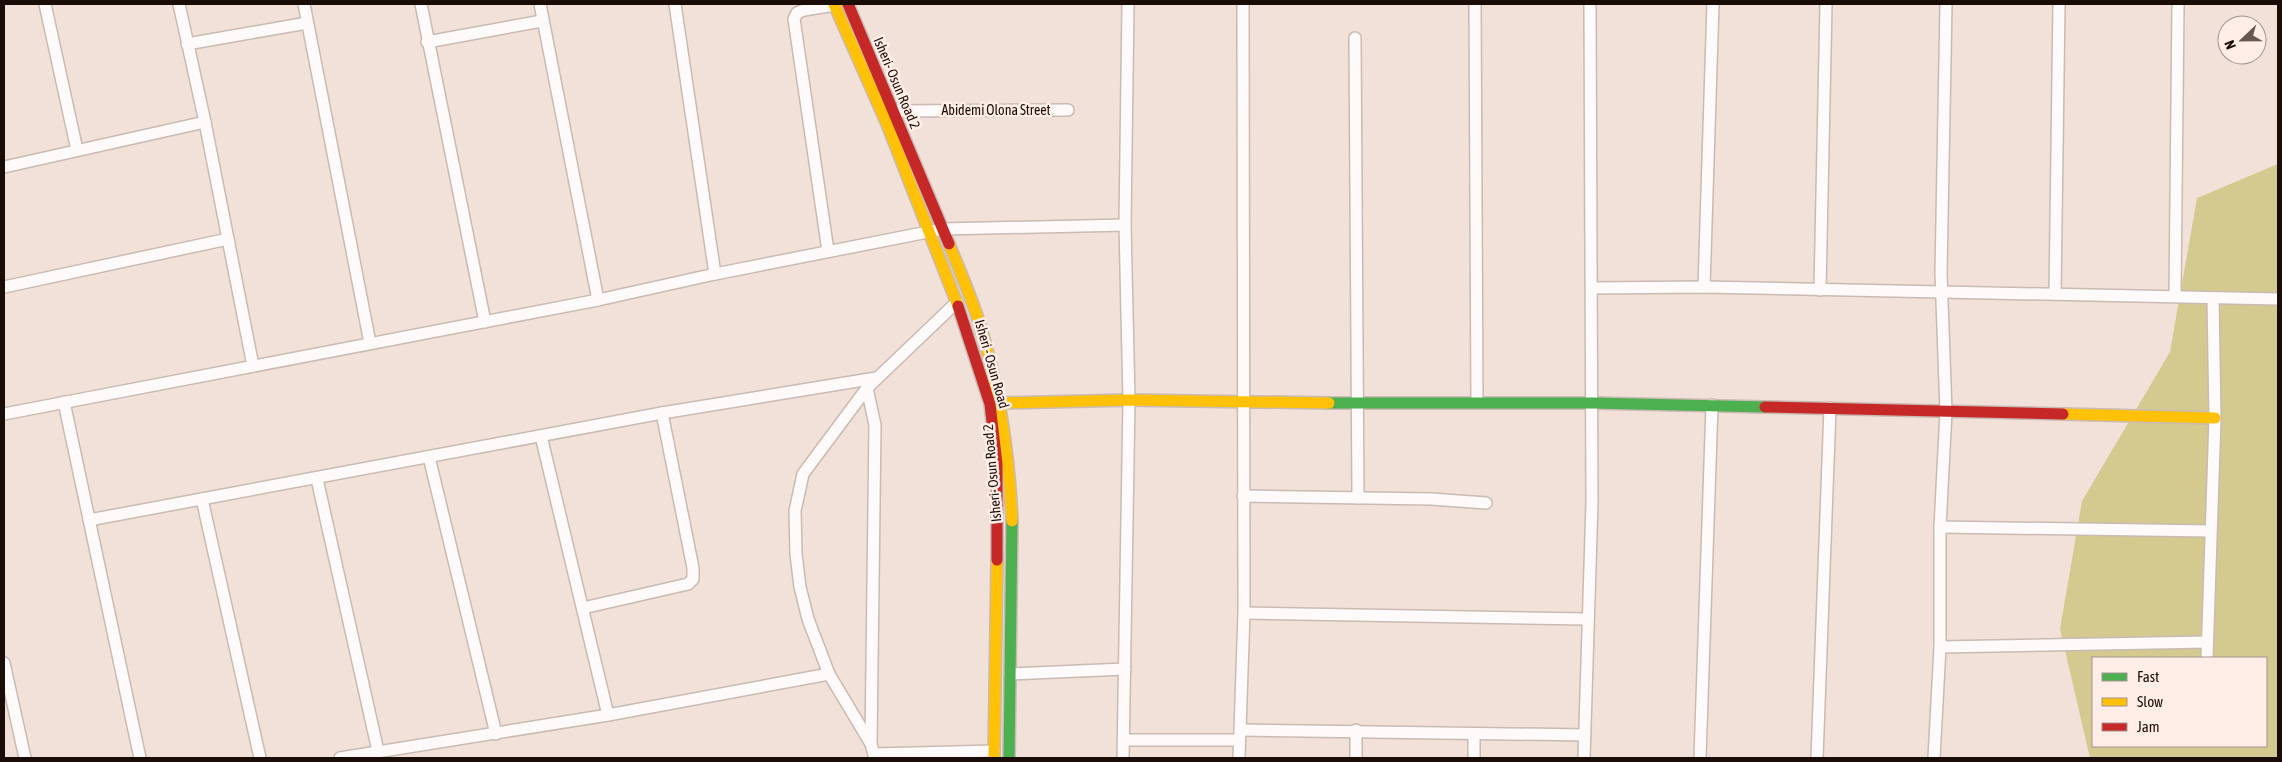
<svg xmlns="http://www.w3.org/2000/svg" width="2282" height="762" font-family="'Asap Condensed',sans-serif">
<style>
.green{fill:#d4ca90;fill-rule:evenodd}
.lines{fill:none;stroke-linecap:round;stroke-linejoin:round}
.street-casing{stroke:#c9bab3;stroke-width:14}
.fast-casing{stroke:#c9bab3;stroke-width:14}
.slow-casing{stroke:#c9bab3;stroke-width:14}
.jam-casing{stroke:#c9bab3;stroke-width:14}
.street{stroke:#fdfaf9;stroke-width:11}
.fast{stroke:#4caf50;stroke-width:11}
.slow{stroke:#ffc107;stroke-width:11}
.jam{stroke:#c62828;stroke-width:11}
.labels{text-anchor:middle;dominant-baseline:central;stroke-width:5;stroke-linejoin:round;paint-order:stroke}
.street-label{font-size:14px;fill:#1a0d07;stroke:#ffeee7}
</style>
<rect width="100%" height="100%" fill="#f2e1d8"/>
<path class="green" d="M2278,164V758H2090L2060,629L2082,501L2170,352L2197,198ZM2093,658H2266V746H2093Z"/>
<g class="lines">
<defs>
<g id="street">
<polyline points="45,4 77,150"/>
<polyline points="179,4 205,122 253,366"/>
<polyline points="304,4 370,343"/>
<polyline points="421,4 485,322"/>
<polyline points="540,4 598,300"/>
<polyline points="675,4 715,274"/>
<polyline points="1475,4 1477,402"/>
<polyline points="1355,38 1358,498"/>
<polyline points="427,42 542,21"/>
<polyline points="187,44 307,23"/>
<polyline points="893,111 1068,110"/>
<polyline points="4,167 205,122"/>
<polyline points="828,251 794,19 797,13 804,10 835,5"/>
<polyline points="4,287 228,239"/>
<polyline points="1704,287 1713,4"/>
<polyline points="1592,288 1704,287 2278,299"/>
<polyline points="1820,290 1826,4"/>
<polyline points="2055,294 2059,4"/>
<polyline points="2175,295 2178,4"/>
<polyline points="867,388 875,425 871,744 875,758"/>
<polyline points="64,402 140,758"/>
<polyline points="4,414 598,300 715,274 943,229 1125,225"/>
<polyline points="541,436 608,715"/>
<polyline points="429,457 496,734"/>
<polyline points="317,479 378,751"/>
<polyline points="1243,496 1431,499 1486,503"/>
<polyline points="202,499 260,758"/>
<polyline points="89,520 662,413 876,378"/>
<polyline points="1940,527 2210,531"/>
<polyline points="583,608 688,584 693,579 693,568 662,413"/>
<polyline points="1244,613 1588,619"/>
<polyline points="1940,647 2207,642"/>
<polyline points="2207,658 2215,418 2213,298"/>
<polyline points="4,663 25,758"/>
<polyline points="1010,674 1125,669"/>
<polyline points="1241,730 1585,735"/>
<polyline points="1474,734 1474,758"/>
<polyline points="1124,740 1239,740"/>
<polyline points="871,744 829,674 808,619 800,587 796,554 795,511 803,474 867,388 957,302"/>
<polyline points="874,754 994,751"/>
<polyline points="340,758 608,715 829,674"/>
<polyline points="1123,758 1129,400 1125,225 1128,4"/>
<polyline points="1239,758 1244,613 1243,4"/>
<polyline points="1356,758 1356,730"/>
<polyline points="1584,758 1592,503 1590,4"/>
<polyline points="1700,758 1712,405"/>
<polyline points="1817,758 1830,408"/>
<polyline points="1934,758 1940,647 1940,527 1946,412 1941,273 1946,4"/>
</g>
<g id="fast">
<polyline points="1329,403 1593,403 1765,407"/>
<polyline points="1009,758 1012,521"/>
</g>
<g id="slow">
<polyline points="834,4 887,124 958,306"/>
<path d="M949,244C959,269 970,294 978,319C999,385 1009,453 1012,521"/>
<polyline points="1000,403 1129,400 1329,403"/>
<polyline points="2063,414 2215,418"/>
<polyline points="994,758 997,560"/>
</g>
<g id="jam">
<polyline points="848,4 949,244"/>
<polyline points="958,306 990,404 997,464 997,560"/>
<polyline points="1765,407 2063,414"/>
</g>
</defs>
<use href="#street" class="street-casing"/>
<use href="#fast" class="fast-casing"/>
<use href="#slow" class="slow-casing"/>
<use href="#jam" class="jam-casing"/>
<use href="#street" class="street"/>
<use href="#fast" class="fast"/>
<use href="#slow" class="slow"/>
<use href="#jam" class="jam"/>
</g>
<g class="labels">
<g class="street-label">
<text transform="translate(897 83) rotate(67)">Isheri- Osun Road 2</text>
<text x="996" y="110">Abidemi Olona Street</text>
<text transform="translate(992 364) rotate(74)">Isheri - Osun Road</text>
<text transform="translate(992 473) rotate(-95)">Isheri- Osun Road 2</text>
</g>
</g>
<rect width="2282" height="762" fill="none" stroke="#1a0d07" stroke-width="10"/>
<rect x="2092" y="657" width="175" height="90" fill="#ffeee7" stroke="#a3948d"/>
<rect x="2102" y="673" width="25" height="8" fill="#4caf50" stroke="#a3948d"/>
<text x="2137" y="682" font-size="15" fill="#1a0d07">Fast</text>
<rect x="2102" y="698" width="25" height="8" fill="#ffc107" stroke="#a3948d"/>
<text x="2137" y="707" font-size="15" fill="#1a0d07">Slow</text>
<rect x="2102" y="723" width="25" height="8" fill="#c62828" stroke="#a3948d"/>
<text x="2137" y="732" font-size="15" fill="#1a0d07">Jam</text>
<g transform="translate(2242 40) rotate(248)"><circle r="24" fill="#ffeee7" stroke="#a3948d"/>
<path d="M0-4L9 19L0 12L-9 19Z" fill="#665750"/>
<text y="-8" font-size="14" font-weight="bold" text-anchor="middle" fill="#1a0d07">N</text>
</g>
</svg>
